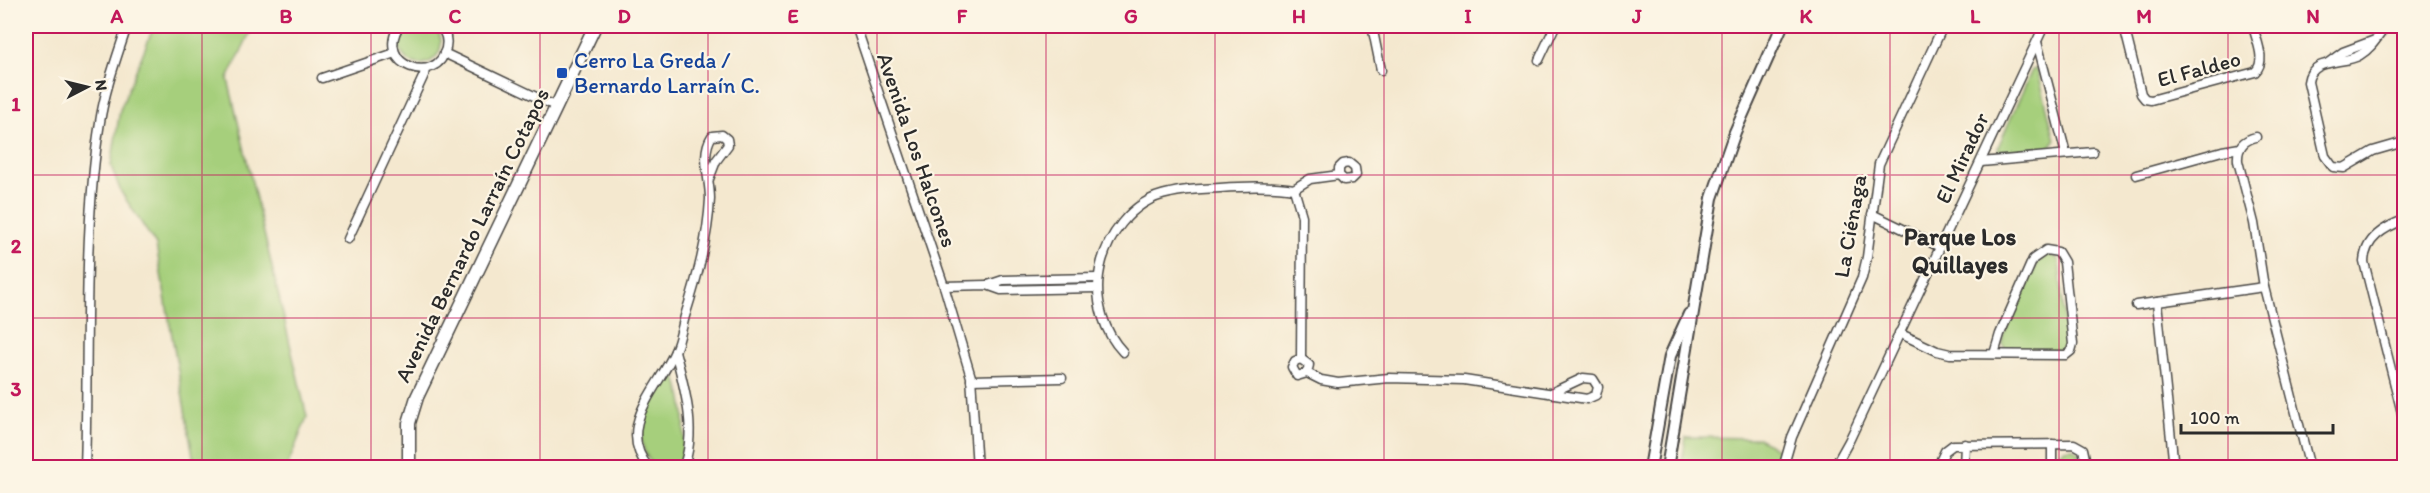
<svg xmlns="http://www.w3.org/2000/svg" width="2430" height="493" font-family="Itim,sans-serif">
<style>
.green{fill:#a6cf7b;stroke:#687d53;stroke-width:1.5}
.lines{fill:none;stroke-linecap:round;stroke-linejoin:round}
.minor-casing{stroke:#494744;stroke-width:11}
.tertiary-casing{stroke:#494744;stroke-width:14}
.secondary-casing{stroke:#494744;stroke-width:15}
.minor{stroke:#fff;stroke-width:8}
.tertiary{stroke:#fff;stroke-width:10}
.secondary{stroke:#fff;stroke-width:12}
.grid{fill:none;stroke:#c2185b;stroke-width:1.5;stroke-opacity:0.55}
.transit-dot{fill:#1a4fb4;stroke:#fcf5e5;stroke-width:2}
.labels{text-anchor:middle;dominant-baseline:central;stroke-width:4.5;stroke-linejoin:round;paint-order:stroke}
.transit-label{font-size:22px;fill:#164399;stroke:#fcf5e5;text-anchor:start}
.street-label{font-size:22px;fill:#2b2b2b;stroke:#fcf5e5}
.neighbourhood-label{font-size:24px;font-weight:bold;fill:#2b2b2b;stroke:#fcf5e5}
.neatline{fill:none;stroke:#c2185b;stroke-width:2}
.grid-label{font-size:20px;text-anchor:middle;font-weight:bold;fill:#c2185b}
</style>
<rect width="100%" height="100%" fill="#fcf5e5"/>
<filter id="ink" filterUnits="userSpaceOnUse"><feTurbulence type="fractalNoise" baseFrequency=".0167" numOctaves="2"/><feDisplacementMap in="SourceGraphic" scale="12" xChannelSelector="R" yChannelSelector="G"/><feConvolveMatrix kernelMatrix="1 2 1 2 8 2 1 2 1" color-interpolation-filters="sRGB"/></filter>
<filter id="wash" filterUnits="userSpaceOnUse"><feTurbulence type="fractalNoise" baseFrequency=".008" numOctaves="4" result="noise"/><feDisplacementMap in="SourceGraphic" scale="24" xChannelSelector="R" yChannelSelector="G"/><feGaussianBlur stdDeviation="1.35" result="paint"/><feColorMatrix in="noise" values="0 0 0 0 0 0 0 0 0 0 0 0 0 0 0 0 0 1.4 0 .05"/><feComposite in="paint" operator="in"/></filter>
<g filter="url(#wash)">
<rect width="100%" height="100%" fill="#f4e8cf"/>
<g class="green">
<circle cx="420" cy="43" r="21"/>
<polygon points="154,26 253,26 228,79 307,417 287,467 195,467 156,245 121,192 111,166 120,110"/>
<polygon points="2037,68 2055,140 2050,147 1999,153 1998,147 2032,70"/>
<polygon points="2047,255 2056,257 2059,262 2067,346 2060,350 2008,351 2002,344 2003,336 2038,262"/>
<path d="M672,371C687,395 687,441 679,467L656,468C634,446 640,418 655,393C660,385 664,376 672,371Z"/>
<polygon points="1686,437 1759,438 1780,451 1777,467 1681,467"/>
<path d="M2072,448L2079,453L2082,467L2057,468C2057,455 2058,448 2072,448Z"/>
</g>
</g>
<g filter="url(#ink)">
<g class="lines">
<defs>
<g id="minor">
<path d="M399,26C374,66 438,87 446,48C448,40 445,32 440,26"/>
<polyline points="856,26 944,286 971,377 977,468"/>
<polyline points="1372,26 1381,70"/>
<path d="M2124,26L2141,94L2145,99L2151,100L2255,72C2267,61 2256,40 2253,26"/>
<path d="M2386,26C2378,36 2372,48 2360,55C2344,65 2311,57 2308,82L2325,156L2333,167L2344,168L2373,151L2404,142"/>
<polyline points="2037,42 2066,154"/>
<polyline points="444,53 557,107"/>
<polyline points="1539,60 1555,26"/>
<polyline points="2328,63 2343,52 2375,40"/>
<polyline points="322,78 395,53"/>
<path d="M2256,137C2243,140 2237,148 2238,161L2254,223L2264,287L2310,468"/>
<polyline points="1981,162 2093,152"/>
<polyline points="2136,175 2222,151 2240,148"/>
<polyline points="1294,189 1302,216 1301,359"/>
<polyline points="1872,214 1940,247"/>
<path d="M2404,220C2385,227 2365,238 2364,262L2404,421"/>
<polyline points="348,239 424,75 425,69"/>
<polyline points="988,285 1003,280 1098,278"/>
<polyline points="944,286 987,285 1001,290 1097,288"/>
<polyline points="2157,302 2174,468"/>
<polyline points="2136,305 2264,287"/>
<polyline points="1899,333 1937,351 1950,354 2066,355 2071,351 2073,344 2064,262 2058,252 2046,250 2033,259 2000,334 1994,354"/>
<path d="M675,351C684,386 698,432 683,468"/>
<path d="M1123,352C1104,332 1095,302 1099,275C1104,239 1131,200 1170,193C1186,189 1204,189 1220,188C1246,186 1269,185 1294,189L1310,179L1339,175L1344,180L1352,179L1356,175L1355,168L1349,163L1343,164L1339,168V175"/>
<polyline points="1301,359 1295,361 1292,367 1297,376 1307,373 1321,380 1338,383 1389,378 1464,380 1587,399 1596,395 1598,387 1593,379 1583,378 1551,393"/>
<polyline points="1301,359 1309,365 1307,373"/>
<polyline points="971,380 1062,378"/>
<polyline points="2395,384 2404,382"/>
<polyline points="2052,444 2052,468"/>
<path d="M85,468C89,353 82,236 100,122C105,89 117,57 127,26"/>
<path d="M649,468C614,427 659,388 675,351C680,340 682,327 685,316C697,278 708,239 710,199C710,178 700,154 712,136L722,135L727,139L728,145L716,161L709,179"/>
<polyline points="1783,468 1792,437 1862,278 1867,257 1879,164 1943,26"/>
<polyline points="1834,468 1849,441 2044,26"/>
<polyline points="1937,468 1945,451 1953,445 2074,444 2083,449 2087,468"/>
<polyline points="1964,468 1965,444"/>
</g>
<g id="tertiary">
<polyline points="1650,468 1670,356 1689,314"/>
<polyline points="1667,468 1712,198 1735,132 1782,26"/>
</g>
<polyline id="secondary" points="409,468 409,423 417,397 595,26"/>
</defs>
<use href="#minor" class="minor-casing"/>
<use href="#tertiary" class="tertiary-casing"/>
<use href="#secondary" class="secondary-casing"/>
<use href="#minor" class="minor"/>
<use href="#tertiary" class="tertiary"/>
<use href="#secondary" class="secondary"/>
</g>
</g>
<path class="grid" d="M202,26V468M371,26V468M540,26V468M708,26V468M877,26V468M1046,26V468M1215,26V468M1384,26V468M1553,26V468M1722,26V468M1890,26V468M2059,26V468M2228,26V468M26,175H2404M26,318H2404"/>
<rect class="transit-dot" x="556" y="67" width="12" height="12" rx="3"/>
<g class="labels">
<g class="transit-label">
<text x="574" y="60">Cerro La Greda /<tspan x="574" dy="25">Bernardo Larraín C.</tspan></text>
</g>
<g class="street-label">
<text transform="translate(2199 69) rotate(-15)">El Faldeo</text>
<text transform="translate(917 150) rotate(71)">Avenida Los Halcones</text>
<text transform="translate(1962 158) rotate(-65)">El Mirador</text>
<text transform="translate(1850 226) rotate(-80)">La Ciénaga</text>
<text transform="translate(472 235) rotate(-64)">Avenida Bernardo Larraín Cotapos</text>
</g>
<g class="neighbourhood-label">
<text x="1960" y="236">Parque Los<tspan x="1960" dy="28">Quillayes</tspan></text>
</g>
</g>
<rect width="2430" height="493" fill="none" stroke="#fcf5e5" stroke-width="66"/>
<g transform="translate(87 87) rotate(83)" stroke="#fcf5e5" stroke-width="4.5" paint-order="stroke">
<path d="M0-4.5L10 22L0 15L-10 22Z" fill="#2b2b2b"/>
<text y="-9" font-size="16" font-weight="bold" text-anchor="middle" fill="#2b2b2b">N</text>
</g>
<path d="M2181 424v9h152v-9" fill="none" stroke="#2b2b2b" stroke-width="3"/>
<text x="2190" y="424" font-size="18" fill="#2b2b2b" stroke="#fcf5e5" stroke-width="4.5" paint-order="stroke">100 m</text>
<rect x="33" y="33" width="2364" height="427" class="neatline"/>
<g class="grid-label">
<text x="117" y="23">A</text>
<text x="286" y="23">B</text>
<text x="455" y="23">C</text>
<text x="624" y="23">D</text>
<text x="793" y="23">E</text>
<text x="962" y="23">F</text>
<text x="1131" y="23">G</text>
<text x="1299" y="23">H</text>
<text x="1468" y="23">I</text>
<text x="1637" y="23">J</text>
<text x="1806" y="23">K</text>
<text x="1975" y="23">L</text>
<text x="2144" y="23">M</text>
<text x="2313" y="23">N</text>
<text x="16" y="111">1</text>
<text x="16" y="253">2</text>
<text x="16" y="396">3</text>
</g>
</svg>
